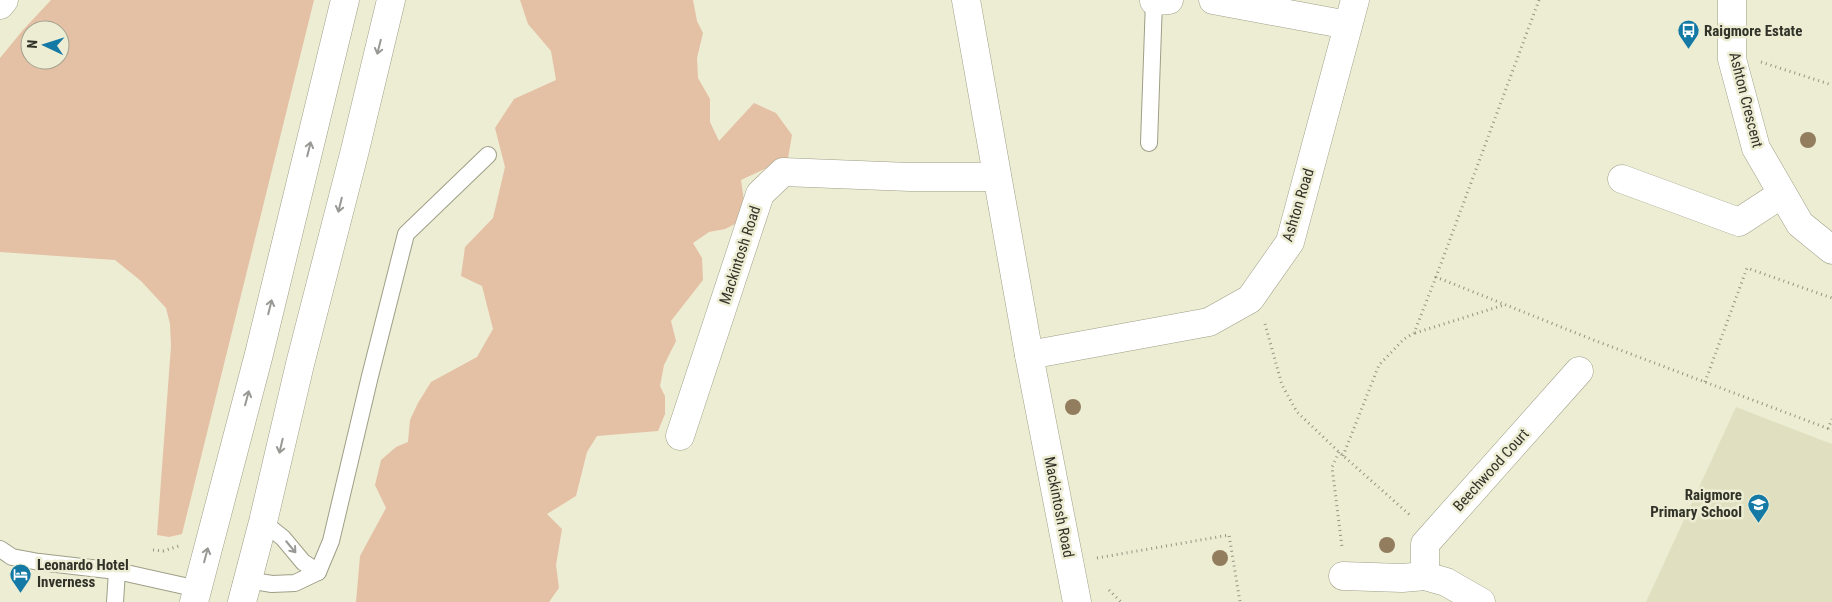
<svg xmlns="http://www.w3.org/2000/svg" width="1832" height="602" font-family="'Roboto Condensed',sans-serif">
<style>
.built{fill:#e0e0c1}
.green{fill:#e4c0a5;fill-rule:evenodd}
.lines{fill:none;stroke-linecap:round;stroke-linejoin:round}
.service-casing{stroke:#9f9f88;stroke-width:18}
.minor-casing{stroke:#9f9f88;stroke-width:29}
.secondary-casing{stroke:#9f9f88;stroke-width:29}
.trunk-casing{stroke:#9f9f88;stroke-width:29}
.path{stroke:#959583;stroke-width:3;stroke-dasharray:1 4;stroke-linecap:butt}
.service{stroke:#fff;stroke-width:16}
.minor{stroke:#fff;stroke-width:28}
.secondary{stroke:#fff;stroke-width:28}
.trunk{stroke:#fff;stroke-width:28}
.tree{fill:#927d5f}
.oneway{stroke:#989894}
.labels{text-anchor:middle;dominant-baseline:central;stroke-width:5;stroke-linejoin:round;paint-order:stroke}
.poi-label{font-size:15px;font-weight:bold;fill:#313228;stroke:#ededd4;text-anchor:start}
.street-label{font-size:15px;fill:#313228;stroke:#ededd4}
</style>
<rect width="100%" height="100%" fill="#ededd4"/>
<polygon class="built" points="1736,407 1832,444 1832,602 1646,602"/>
<g class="green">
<path d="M51,0H314L182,534L169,537L157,535L171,346L170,324L166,308L141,281L115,260L0,252V58L23,30ZM30,30H60V60H30Z"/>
<polygon points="520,0 693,0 697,21 703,33 697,58 698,78 710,99 710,122 719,141 754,103 776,113 792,135 788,158 741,180 744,201 735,224 725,229 709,232 693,243 702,258 703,280 671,321 676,341 664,365 660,386 665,396 665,414 658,431 597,436 587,452 576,496 547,514 562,529 556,565 559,588 549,602 356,602 360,556 386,508 375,485 381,460 396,447 408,442 410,420 418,403 431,382 477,357 493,329 482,286 461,276 465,247 493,218 505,167 495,128 514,99 556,80 551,51 528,24"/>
</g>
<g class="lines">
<defs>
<g id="service">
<polyline points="1149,143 1154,1"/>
<polyline points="263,522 283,538 303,562 318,572"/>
<polyline points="0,549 12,557 39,562 117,571 198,589"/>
<polyline points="247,580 272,584 295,583 318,572 331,541 370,376 406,234 488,155"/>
<polyline points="115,602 117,571"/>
</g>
<g id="minor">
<polyline points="966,0 1029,355 1077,602"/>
<polyline points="1213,0 1348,25"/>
<polyline points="1732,0 1732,59 1756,148 1800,224 1832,250"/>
<polyline points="1154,1 1169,0"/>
<polyline points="1622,179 1739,222 1782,194"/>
<polyline points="1029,355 1209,322 1250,299 1290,242 1355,0"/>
<polyline points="680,436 760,194 783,172 910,177 997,177"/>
<polyline points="1343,576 1402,578 1425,576 1446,582 1481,602"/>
<polyline points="1425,576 1425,544 1579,371"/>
</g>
<g id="secondary">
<polyline points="194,602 259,354 345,0"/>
<polyline points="242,602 263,522 300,364 355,150 391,0"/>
</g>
<polyline id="trunk" points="0,5 4,0"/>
</defs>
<use href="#service" class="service-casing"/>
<use href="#minor" class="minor-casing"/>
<use href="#secondary" class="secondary-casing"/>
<use href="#trunk" class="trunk-casing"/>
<g class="path">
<polyline points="1539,0 1436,277 1591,339 1832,430"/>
<polyline points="1761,62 1832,85"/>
<polyline points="1265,324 1282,385 1297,412 1339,452 1411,516"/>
<polyline points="1415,333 1504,305"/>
<polyline points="1705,382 1747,268 1832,298"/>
<polyline points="1828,429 1832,419"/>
<polyline points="1339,452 1332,467 1342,547"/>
<polyline points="1343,456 1379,365 1404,339 1414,333 1436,277"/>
<polyline points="153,550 163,551 179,546"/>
<polyline points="1097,558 1229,535 1240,602"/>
<polyline points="1109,590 1121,602"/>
</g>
<use href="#service" class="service"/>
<use href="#minor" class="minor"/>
<use href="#secondary" class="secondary"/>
<use href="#trunk" class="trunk"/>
</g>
<g class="tree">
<circle cx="1808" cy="140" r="8"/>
<circle cx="1073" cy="407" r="8"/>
<circle cx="1387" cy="545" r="8"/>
<circle cx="1220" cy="558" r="8"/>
</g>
<defs><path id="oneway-shaft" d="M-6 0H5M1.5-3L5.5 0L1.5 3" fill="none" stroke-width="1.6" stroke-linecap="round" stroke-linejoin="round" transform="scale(1.25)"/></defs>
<g class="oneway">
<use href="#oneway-shaft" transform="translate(379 47) rotate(104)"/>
<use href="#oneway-shaft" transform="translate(309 149) rotate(-76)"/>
<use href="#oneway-shaft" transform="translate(340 205) rotate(104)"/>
<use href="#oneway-shaft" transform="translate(270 307) rotate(-76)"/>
<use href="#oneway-shaft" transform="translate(247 398) rotate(-75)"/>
<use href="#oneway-shaft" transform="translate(281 446) rotate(103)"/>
<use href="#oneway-shaft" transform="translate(291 547) rotate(50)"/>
<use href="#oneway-shaft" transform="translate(206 555) rotate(-75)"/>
</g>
<defs>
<symbol id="bus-pin" viewBox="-11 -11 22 30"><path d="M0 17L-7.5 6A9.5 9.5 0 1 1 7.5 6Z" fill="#1479a5" stroke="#ededd4"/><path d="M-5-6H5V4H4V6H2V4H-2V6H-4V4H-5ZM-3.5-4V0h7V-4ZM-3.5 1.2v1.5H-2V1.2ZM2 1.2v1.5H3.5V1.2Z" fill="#fff"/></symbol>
<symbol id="school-pin" viewBox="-11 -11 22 30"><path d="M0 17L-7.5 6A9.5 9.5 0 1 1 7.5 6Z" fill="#1479a5" stroke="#ededd4"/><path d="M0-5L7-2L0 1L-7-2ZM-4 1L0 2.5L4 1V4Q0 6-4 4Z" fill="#fff"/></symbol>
<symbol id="hotel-pin" viewBox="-11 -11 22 30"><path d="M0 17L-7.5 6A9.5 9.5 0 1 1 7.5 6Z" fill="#1479a5" stroke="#ededd4"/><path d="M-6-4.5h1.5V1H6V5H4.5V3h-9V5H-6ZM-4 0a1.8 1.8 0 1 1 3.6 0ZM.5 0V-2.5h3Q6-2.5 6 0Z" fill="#fff"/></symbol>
</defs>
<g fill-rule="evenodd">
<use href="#bus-pin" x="1676" y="18" width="25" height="34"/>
<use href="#school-pin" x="1746" y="492" width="25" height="34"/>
<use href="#hotel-pin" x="8" y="562" width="25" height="34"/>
</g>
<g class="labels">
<g class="poi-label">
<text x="1704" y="31">Raigmore Estate</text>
<text x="1742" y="495" text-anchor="end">Raigmore<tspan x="1742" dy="17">Primary School</tspan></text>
<text x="37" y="565">Leonardo Hotel<tspan x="37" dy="17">Inverness</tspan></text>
</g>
<g class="street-label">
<text transform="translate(1746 100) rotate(76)">Ashton Crescent</text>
<text transform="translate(1298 205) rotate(-73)">Ashton Road</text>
<text transform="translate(740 255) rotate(-72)">Mackintosh Road</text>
<text transform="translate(1491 470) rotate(-48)">Beechwood Court</text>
<text transform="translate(1059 507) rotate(79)">Mackintosh Road</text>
</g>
</g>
<g transform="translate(45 45) rotate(274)"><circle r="24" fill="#ededd4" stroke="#a2a28f"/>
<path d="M0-4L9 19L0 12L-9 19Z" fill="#1479a5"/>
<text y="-8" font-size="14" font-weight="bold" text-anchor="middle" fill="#313228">N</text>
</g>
</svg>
